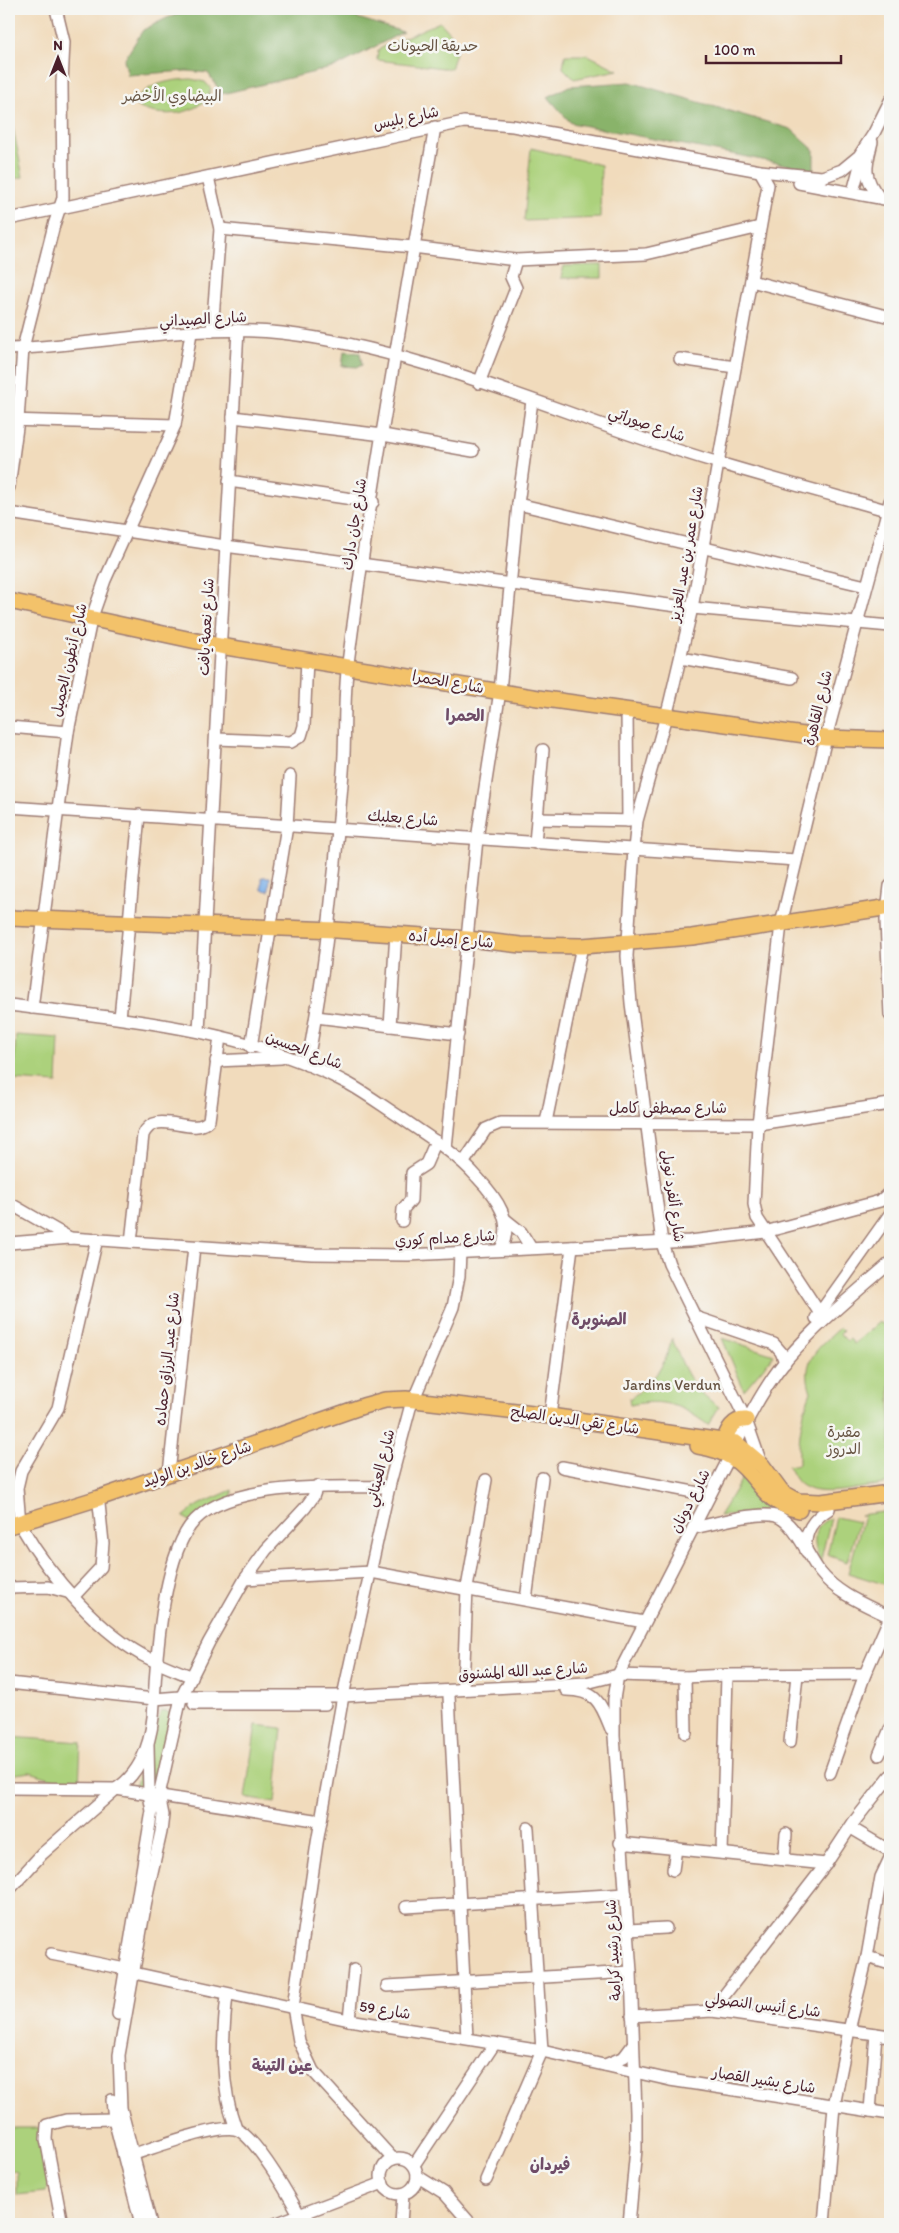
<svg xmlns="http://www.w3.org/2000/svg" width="899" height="2233" font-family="Itim,'Playpen Sans Arabic',sans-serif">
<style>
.green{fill:#acd17b;stroke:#7b7853}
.forest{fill:#89b36b;stroke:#6a694b}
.water{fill:#7cb0e9;stroke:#63688a}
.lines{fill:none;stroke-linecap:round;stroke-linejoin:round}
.minor-casing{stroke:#9e7d74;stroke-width:14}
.major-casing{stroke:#9e7d74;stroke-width:18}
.minor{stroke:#fff;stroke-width:11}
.major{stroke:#f3c26a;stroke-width:15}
.labels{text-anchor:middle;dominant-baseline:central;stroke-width:5;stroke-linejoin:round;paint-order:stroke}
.park-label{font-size:15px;fill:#675443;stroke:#f6f6f2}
.street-label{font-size:15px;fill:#4a1f2b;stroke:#f6f6f2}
.neighbourhood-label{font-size:16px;font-weight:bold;fill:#6f4c68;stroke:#f6f6f2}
</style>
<rect width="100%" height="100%" fill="#f6f6f2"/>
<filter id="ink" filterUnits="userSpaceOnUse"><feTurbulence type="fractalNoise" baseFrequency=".02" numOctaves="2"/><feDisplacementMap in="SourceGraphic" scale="10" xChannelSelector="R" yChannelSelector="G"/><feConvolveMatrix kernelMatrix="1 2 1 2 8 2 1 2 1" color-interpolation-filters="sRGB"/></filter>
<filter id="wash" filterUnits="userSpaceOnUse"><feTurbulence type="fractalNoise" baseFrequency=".0096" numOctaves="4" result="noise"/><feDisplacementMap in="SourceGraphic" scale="20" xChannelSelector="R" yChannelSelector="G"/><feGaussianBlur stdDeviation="1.12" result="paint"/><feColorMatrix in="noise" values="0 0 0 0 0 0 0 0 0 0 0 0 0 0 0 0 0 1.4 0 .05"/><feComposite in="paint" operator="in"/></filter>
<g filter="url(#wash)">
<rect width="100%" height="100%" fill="#f1dbbc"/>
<g class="green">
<polygon points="440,22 451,34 457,49 451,69 377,60 378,50 385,46"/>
<polygon points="565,55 588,55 618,70 574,79 563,68"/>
<path d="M191,79L205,82L211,89C203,118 152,120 132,103C148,84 167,80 191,79Z"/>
<polygon points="9,108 23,177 9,180"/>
<polygon points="531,148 601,165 600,218 524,221"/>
<polygon points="602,265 602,278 561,278 564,266"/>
<polygon points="16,1035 59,1038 57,1083 13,1080"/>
<path d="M879,1322L890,1328V1483C867,1486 825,1498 804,1487C796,1483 792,1474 788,1466L799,1464C798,1437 801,1417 811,1392C800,1360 818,1348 840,1328L843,1331L840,1334L847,1341L850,1339L854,1344Z"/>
<path d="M672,1338C684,1369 691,1388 719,1407L708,1425C681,1405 664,1398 630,1405L629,1399C652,1384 666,1366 672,1338Z"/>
<polygon points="722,1338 774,1355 744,1390"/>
<polygon points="745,1474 772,1511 719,1516"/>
<polygon points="232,1490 232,1504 194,1523 183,1517 198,1505"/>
<polygon points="890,1511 890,1586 848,1573 864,1516 860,1515"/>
<polygon points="836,1517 859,1522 847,1562 827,1555"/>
<path d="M831,1518L820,1563C814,1545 809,1526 831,1518Z"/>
<polygon points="161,1711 171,1713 157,1787 135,1787"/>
<polygon points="256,1725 282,1728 275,1803 245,1798"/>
<polygon points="9,1737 81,1742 79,1787 30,1772 9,1775"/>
<polygon points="9,2105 12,2128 40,2128 50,2184 45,2192 17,2195 17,2172 9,2170"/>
</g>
<g class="forest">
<polygon points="194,9 329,9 403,32 336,67 222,94 208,73 187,71 128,75 124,60 143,30 167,18"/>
<polygon points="630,82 791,129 814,150 814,170 571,123 548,97 569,86"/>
<polygon points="344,351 360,353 362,365 358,367 342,366"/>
</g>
<polygon class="water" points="262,877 270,877 269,891 262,890"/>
</g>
<g filter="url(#ink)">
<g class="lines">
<defs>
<g id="minor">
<path d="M872,142C866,166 862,176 879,197"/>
<polyline points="760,171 768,185 692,608 669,705 637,821 634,849 627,956 631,1003 662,1243 669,1264 746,1420 761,1463"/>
<polyline points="208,177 220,229 212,331"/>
<polyline points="799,183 890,200"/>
<polyline points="853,192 862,158"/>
<polyline points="9,219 464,122 513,126 760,171 822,177 842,170 859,156 874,133 890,101"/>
<polyline points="220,229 413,247 516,260 646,254 760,227"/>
<polyline points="751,281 890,317"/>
<path d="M9,349C98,345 193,323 282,333C397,346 514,394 623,432C711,463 800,486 890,511"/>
<polyline points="680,359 735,367"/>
<polyline points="479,383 516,288 511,277 516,260"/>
<polyline points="233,417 383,435 473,451"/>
<polyline points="9,420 175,425"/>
<polyline points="229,481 373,502"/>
<polyline points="9,487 18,420 23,348 54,225 63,198 62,83 64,42 56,9"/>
<polyline points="518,504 866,586"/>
<polyline points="9,513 225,546 692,608 890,626"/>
<polyline points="681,658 792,678"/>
<polyline points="627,710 628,821"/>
<polyline points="9,727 68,732"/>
<polyline points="217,739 291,742 301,736 304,726 307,659"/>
<polyline points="9,807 796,860"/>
<polyline points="537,819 636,821"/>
<polyline points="535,843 543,750"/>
<polyline points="890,886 886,920 890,1015"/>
<path d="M9,1005C124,1019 245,1028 349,1084C367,1094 383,1106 400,1117C427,1136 455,1152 477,1177C496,1197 516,1223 500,1250"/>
<polyline points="32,1008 68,732 91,620 105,580 175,425 191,333"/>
<polyline points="316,1017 458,1034"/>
<polyline points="120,1018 139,815"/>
<polyline points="390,1026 396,933"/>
<polyline points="199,1031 238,330"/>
<polyline points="251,1047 287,826 290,776"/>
<polyline points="216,1061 281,1058"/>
<path d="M307,1065C326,968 335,870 343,772C346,736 343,699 348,663C371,483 404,305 435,127"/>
<polyline points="546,1122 582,946"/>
<polyline points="446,1148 477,839 500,691 518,504 532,401"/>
<polyline points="464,1162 486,1129 500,1123 758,1124 890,1104"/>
<polyline points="9,1203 70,1238"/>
<polyline points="506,1220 521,1232 531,1248"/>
<polyline points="402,1221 403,1209 411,1200 412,1173 426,1164 436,1141"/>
<path d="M131,1242L143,1135C156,1106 193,1139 209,1120L220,1037"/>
<polyline points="9,1243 70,1238 312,1254 408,1255 690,1241 765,1232 880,1201 890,1192"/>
<polyline points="819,1312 757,1218 754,1204 758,1124 781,924 826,738 890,501"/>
<polyline points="695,1317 774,1344 781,1352 785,1362"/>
<polyline points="816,1318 890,1214"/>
<polyline points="550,1416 572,1247"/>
<polyline points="562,1467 709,1495"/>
<polyline points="169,1473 194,1247"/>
<polyline points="20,1523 17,1488 21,1471 58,1408 97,1239"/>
<path d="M693,1528C715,1524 756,1511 776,1516C795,1522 808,1557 820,1572C837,1594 866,1605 890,1617"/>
<path d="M23,1529C49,1575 102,1636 150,1659C164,1666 178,1671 192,1677"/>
<path d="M806,1551C804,1531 813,1519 829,1509"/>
<polyline points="245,1579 371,1572 644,1622"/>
<polyline points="9,1588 48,1587 67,1592"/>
<polyline points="73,1597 101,1567 103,1543 99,1504"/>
<polyline points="526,1600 542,1478"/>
<polyline points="685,1677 686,1733"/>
<polyline points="9,1683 154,1699 192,1696 343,1696 586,1683 618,1675 685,1677 727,1675 865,1674"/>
<polyline points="463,1689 467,1588 486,1480"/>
<path d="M566,1690C597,1690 601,1704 611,1729"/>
<polyline points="449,1696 467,2038"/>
<polyline points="194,1704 325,1704"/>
<polyline points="790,1742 797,1675"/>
<polyline points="879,1755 890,1729"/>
<polyline points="830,1773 865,1674 890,1617"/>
<polyline points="9,1788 116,1789 321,1821"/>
<polyline points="851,1828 890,1851"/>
<polyline points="620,1843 826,1864"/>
<polyline points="722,1853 727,1675"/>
<polyline points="784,1860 786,1834"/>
<polyline points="673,1870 676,1848"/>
<path d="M9,1890L42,1854L116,1789C144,1771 153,1735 154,1703C156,1657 163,1563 190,1526C223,1480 338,1487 389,1487"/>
<polyline points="406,1907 626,1894"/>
<polyline points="628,1930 666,1928"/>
<polyline points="51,1954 125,1969"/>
<polyline points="867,1957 890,1964"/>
<polyline points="134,1973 349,2020 542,2051 670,2080 890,2114"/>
<polyline points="387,1986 631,1972"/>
<path d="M227,1995C222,2041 220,2085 236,2129"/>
<polyline points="712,2011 826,1864 853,1823 890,1776"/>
<polyline points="118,2014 152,1811 149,1794 148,1745"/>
<polyline points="632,2016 712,2011 890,2036"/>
<polyline points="349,2020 354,1970"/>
<polyline points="605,2065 624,2057 633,2045"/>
<polyline points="112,2100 114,2119 141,2224"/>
<polyline points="870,2111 876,2034"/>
<path d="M131,2155C154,2148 214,2125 235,2129C254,2134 289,2196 299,2214"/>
<circle cx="399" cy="2176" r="18"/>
<polyline points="393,2159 313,2071 299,2041 293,2007 317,1843 343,1696 389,1487 410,1408 453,1307 459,1276 460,1252"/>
<polyline points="414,2165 495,2043"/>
<polyline points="417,2176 444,2193 471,2224"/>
<polyline points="486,2180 542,2051 528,1828"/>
<polyline points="62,2224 46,2139 47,2125 66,2120 114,2119"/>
<polyline points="151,2224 121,2108 119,2055 148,1890 161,1832 163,1815 159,1795 181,1698 209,1642 245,1579 266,1550 305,1508 313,1497 317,1486"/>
<polyline points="275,2224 383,2183"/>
<polyline points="401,2224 403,2194"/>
<path d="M629,2224L636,2149V2113L631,1972L614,1736V1699L618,1675L730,1456C745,1423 763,1388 786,1360C817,1324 854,1294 890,1263"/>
<polyline points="824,2224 834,2106 849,2030 867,1957 881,1877 890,1858"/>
</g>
<g id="major">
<polyline points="9,601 220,646 538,698 826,738 890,740"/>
<polyline points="9,918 336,930 468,939 521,945 582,946 692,937 890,907"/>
<path d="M724,1441C728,1430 733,1419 746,1420"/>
<path d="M698,1446C711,1448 723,1451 734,1459C761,1478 761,1502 799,1510"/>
<polyline points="9,1526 99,1498 363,1406 385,1400 406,1399 550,1416 736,1443 762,1465 782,1492 798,1501 821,1502 890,1493"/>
</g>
</defs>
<use href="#minor" class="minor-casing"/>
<use href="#major" class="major-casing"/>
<use href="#minor" class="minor"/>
<use href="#major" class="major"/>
</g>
</g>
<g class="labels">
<g class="park-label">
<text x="433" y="46">حديقة الحيونات</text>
<text x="172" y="96">البيضاوي الأخضر</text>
<text x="672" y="1385">Jardins Verdun</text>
<text x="844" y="1432">مقبرة<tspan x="844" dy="17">الدروز</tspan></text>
</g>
<g class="street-label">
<text transform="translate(406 118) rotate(-12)">شارع بليس</text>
<text transform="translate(203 319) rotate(-3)">شارع الصيداني</text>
<text transform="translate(647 424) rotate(19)">شارع صوراتي</text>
<text transform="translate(354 524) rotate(-81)">شارع جان دارك</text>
<text transform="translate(686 554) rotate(-80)">شارع عمر بن عبد العزيز</text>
<text transform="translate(206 627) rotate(-87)">شارع نعمة يافت</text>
<text transform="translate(69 660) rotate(-77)">شارع أنطون الجميل</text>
<text transform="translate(448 682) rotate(10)">شارع الحمرا</text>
<text transform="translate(818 708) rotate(-76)">شارع القاهرة</text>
<text transform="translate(403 818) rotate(4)">شارع بعلبك</text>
<text transform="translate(451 939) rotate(5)">شارع إميل أده</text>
<text transform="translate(304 1050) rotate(21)">شارع الحسين</text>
<text x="668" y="1108">شارع مصطفى كامل</text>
<text transform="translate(673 1196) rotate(82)">شارع ألفرد نوبل</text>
<text transform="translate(445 1238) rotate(-3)">شارع مدام كوري</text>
<text transform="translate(167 1359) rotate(-84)">شارع عبد الرزاق حماده</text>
<text transform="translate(575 1420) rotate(8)">شارع تقي الدين الصلح</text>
<text transform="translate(197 1464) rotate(-19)">شارع خالد بن الوليد</text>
<text transform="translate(380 1468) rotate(-76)">شارع العيتاني</text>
<text transform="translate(690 1501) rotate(-63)">شارع دونان</text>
<text transform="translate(523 1671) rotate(-3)">شارع عبد الله المشنوق</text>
<text transform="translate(613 1950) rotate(-93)">شارع رشيد كرامة</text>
<text transform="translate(763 2005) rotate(7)">شارع أنيس النصولي</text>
<text transform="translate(385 2010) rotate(9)">شارع 59</text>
<text transform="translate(764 2080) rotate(9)">شارع بشير القصار</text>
</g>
<g class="neighbourhood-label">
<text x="465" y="715">الحمرا</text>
<text x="599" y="1319">الصنوبرة</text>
<text x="282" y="2065">عين التينة</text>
<text x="550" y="2164">فيردان</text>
</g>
</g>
<rect width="899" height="2233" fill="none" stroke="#f6f6f2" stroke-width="30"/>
<g transform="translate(58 58)" stroke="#f6f6f2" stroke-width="4" paint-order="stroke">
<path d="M0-4L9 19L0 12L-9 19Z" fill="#4a1f2b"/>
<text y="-8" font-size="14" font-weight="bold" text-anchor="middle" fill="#4a1f2b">N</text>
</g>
<path d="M706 55v8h135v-8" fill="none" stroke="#4a1f2b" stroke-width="2.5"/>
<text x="714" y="55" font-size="15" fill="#4a1f2b" stroke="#f6f6f2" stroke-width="4" paint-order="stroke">100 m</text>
</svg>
